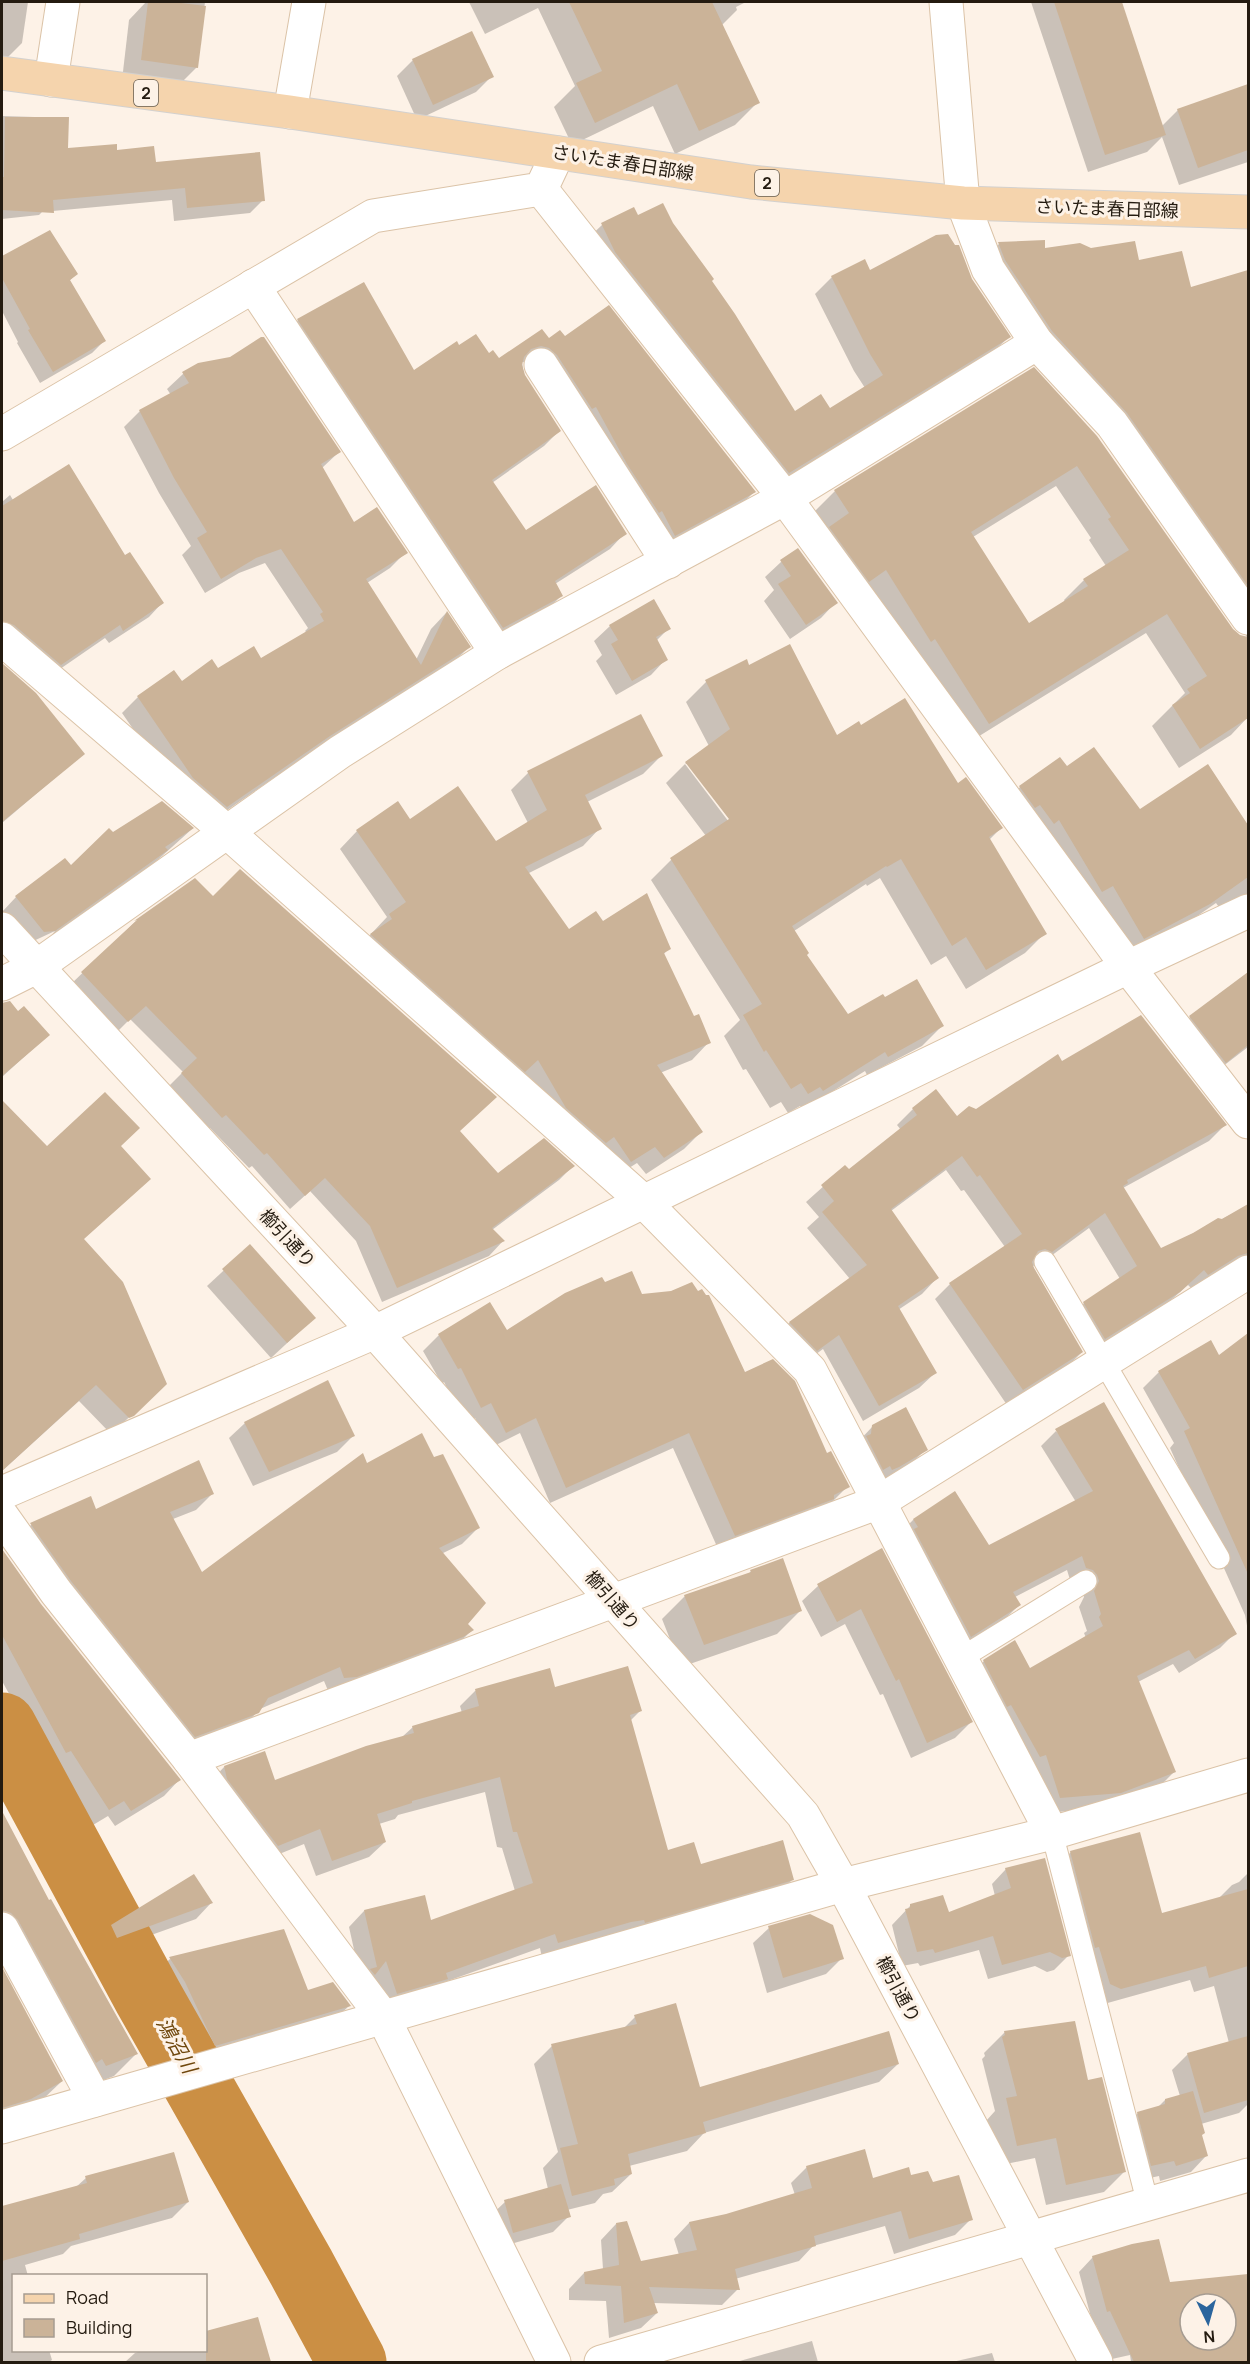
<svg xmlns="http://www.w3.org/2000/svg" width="1250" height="2364" font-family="Manrope,'Noto Sans JP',sans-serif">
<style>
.shadow{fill:#0003;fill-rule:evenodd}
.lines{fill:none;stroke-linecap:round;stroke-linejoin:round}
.river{stroke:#cb8f44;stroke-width:69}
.building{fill:#cbb398;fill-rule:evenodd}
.service-casing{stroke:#dbc3a7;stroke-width:23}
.minor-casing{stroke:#dbc3a7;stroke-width:35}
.tertiary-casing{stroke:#dbc3a7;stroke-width:35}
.primary-casing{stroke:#d3d1cf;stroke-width:35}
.service{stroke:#fff;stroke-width:21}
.minor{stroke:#fff;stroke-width:33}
.tertiary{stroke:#fff;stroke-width:33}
.primary{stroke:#f5d4ad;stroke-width:33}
.labels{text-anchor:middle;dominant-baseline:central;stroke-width:6;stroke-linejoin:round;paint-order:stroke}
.shield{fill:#fdf2e7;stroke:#655c50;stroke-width:1.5}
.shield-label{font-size:16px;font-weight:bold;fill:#241b10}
.street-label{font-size:18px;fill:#241b10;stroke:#fdf2e7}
.water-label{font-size:20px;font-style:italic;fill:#6f470c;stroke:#fdf2e7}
</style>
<rect width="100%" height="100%" fill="#fdf2e7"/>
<g class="shadow">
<polygon points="2,2 28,2 22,43 2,63"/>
<polygon points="146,2 205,2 197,67 177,87 122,80 129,20"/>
<polygon points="469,2 746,2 736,7 737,10 721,26 758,102 735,125 675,154 653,106 572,145 554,107 575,86 538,8 485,34"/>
<polygon points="1031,2 1120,2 1162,126 1178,110 1248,86 1248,162 1179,185 1162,137 1147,152 1088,172"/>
<polygon points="413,60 492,76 476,92 417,120 397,76"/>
<polygon points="2,116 68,118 66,150 116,152 263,200 250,213 174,221 172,200 42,212 39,215 2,219"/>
<polygon points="633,209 637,217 672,224 794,413 829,410 865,388 854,371 815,294 832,277 864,261 869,272 971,280 1009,337 992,353 772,489 585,241 602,225"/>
<polygon points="50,232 76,274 69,281 104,341 92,353 40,383 17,343 18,342 2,311 2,258"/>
<path d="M1043,241L1044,249L1090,250L1138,262L1190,289L1248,272V717L1231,735L1179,768L1152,726L1185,693L1146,633L968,743L815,511L835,491L1033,369L1232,630L1240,637L1247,638L1243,628L978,264L999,244ZM1056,486L1091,538L1089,540L1106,566L1084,580L1064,600L1065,602L1029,625L973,537Z"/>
<polygon points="298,320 413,372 459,347 489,355 498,360 549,340 754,492 739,507 660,550 533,363 522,362 524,375 559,431 544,446 492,483 526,532 625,533 610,549 555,584 561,596 546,611 487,643 283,336"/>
<polygon points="198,365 339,452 322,468 353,524 406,552 390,568 367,583 416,660 431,629 446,613 469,647 453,663 313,751 210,822 178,794 122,713 138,697 174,672 181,683 218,670 260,660 307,633 305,631 308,628 265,563 239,573 205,593 182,555 191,546 159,493 124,427 140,411 171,395 167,389 183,374"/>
<polygon points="10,495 13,500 124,557 162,603 149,617 109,643 105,638 47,678 2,640 2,502"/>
<polygon points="798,550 836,602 821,618 790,639 764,601 774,590 765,577 781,562"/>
<polygon points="610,626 669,628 656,641 666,659 651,675 616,695 596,661 602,655 594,641"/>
<polygon points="2,665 35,694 83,754 2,823"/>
<polygon points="748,667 836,737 861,727 957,785 1001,828 989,840 1045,933 1025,953 966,989 946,956 931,965 880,878 867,886 866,884 794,931 805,955 848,1016 942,1026 922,1046 867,1075 865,1071 803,1110 800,1106 788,1113 781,1102 770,1108 746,1069 743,1070 724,1036 740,1020 651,880 671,860 706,836 666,783 685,764 732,826 734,825 688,764 685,764 709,746 686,702 706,682"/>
<polygon points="661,756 643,774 587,802 600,828 583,846 527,874 568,931 603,923 669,948 663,955 693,1018 709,1042 692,1060 660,1073 701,1132 684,1149 646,1174 637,1163 613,1178 354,952 387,917 340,849 357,831 398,803 410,821 496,843 528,823 511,790 528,773"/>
<polygon points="1208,766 1248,828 1248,896 1221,910 1216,903 1193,919 1128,953 1005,803 1020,787 1067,768 1140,811"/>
<polygon points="192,829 152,865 50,937 55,931 27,944 2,912 16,897 70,867 113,834"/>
<polygon points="195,880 458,1131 498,1175 573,1166 559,1180 492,1230 503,1241 489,1256 382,1302 356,1241 310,1191 290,1209 252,1166 249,1168 210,1128 207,1131 167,1088 183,1072 130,1019 113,1036 68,987 135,922"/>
<polygon points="1248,975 1248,1047 1209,1077 1175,1032 1190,1017"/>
<polygon points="11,1005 18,1013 48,1035 2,1077 2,1014"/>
<polygon points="1062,1063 1225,1125 1209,1141 1123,1188 1160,1250 1248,1206 1248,1260 1192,1289 1188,1285 1162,1308 1089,1353 1069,1319 1084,1303 1120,1279 1089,1228 1036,1267 1032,1265 1082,1352 1066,1368 1007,1405 935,1299 950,1284 1005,1247 964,1190 961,1191 946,1170 891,1211 937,1278 922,1294 898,1310 935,1373 919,1388 863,1421 823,1349 801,1365 774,1338 789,1323 850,1279 807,1228 819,1217 806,1202 845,1167 848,1171 901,1130 897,1125 913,1109 956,1118 976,1111"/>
<polygon points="2,1103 47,1149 119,1146 83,1240 165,1384 111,1434 79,1401 2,1471"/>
<polygon points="249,1247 298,1333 271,1358 207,1286"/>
<polygon points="605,1283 641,1295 744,1374 827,1455 848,1486 832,1502 719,1551 673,1448 550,1503 520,1433 490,1448 475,1418 465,1423 444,1382 442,1384 423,1351 439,1335 506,1332"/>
<polygon points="1248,1335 1248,1631 1245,1615 1170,1448 1174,1443 1143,1388 1159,1372 1211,1342 1219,1357"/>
<polygon points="245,1423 353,1436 337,1452 253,1486 229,1438"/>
<polygon points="873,1426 926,1449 910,1465 882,1483 857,1443"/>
<polygon points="1056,1431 1235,1633 1220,1648 1179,1673 1173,1664 1138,1682 1174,1772 1159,1787 1105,1808 1045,1813 968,1676 984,1661 1029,1671 1086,1638 1084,1633 1087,1631 1079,1607 1084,1597 1082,1590 1071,1583 1067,1570 1015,1597 1019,1605 1004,1620 955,1651 898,1535 913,1520 955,1493 989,1547 1076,1502 1041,1446"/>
<polygon points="434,1459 478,1528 462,1544 441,1554 466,1623 472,1630 456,1646 329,1693 324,1681 260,1709 242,1728 179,1752 16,1540 31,1525 90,1498 95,1511 212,1494 196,1510 173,1519 201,1574 367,1465"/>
<polygon points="2,1550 40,1605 179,1780 164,1796 115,1826 108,1816 93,1825 55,1765 50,1768 2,1681"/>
<polygon points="881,1550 971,1722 955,1738 911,1758 883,1694 880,1695 845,1624 821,1637 802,1601 818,1586"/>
<polygon points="751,1571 800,1611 777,1634 681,1667 662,1619 685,1596 748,1575"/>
<polygon points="549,1670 554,1689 641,1710 630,1721 667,1852 700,1866 793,1879 777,1895 542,1958 540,1948 442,1983 431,1994 381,2009 361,1981 349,1927 364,1911 430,1922 515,1891 502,1848 497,1847 485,1792 398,1815 395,1819 379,1824 385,1842 369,1857 316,1876 304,1844 262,1861 209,1783 224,1767 275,1782 402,1737 413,1727 462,1713 460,1706 475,1691"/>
<polygon points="2,1822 136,2054 114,2076 83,2088 2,1952"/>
<polygon points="1071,1852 1160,1915 1217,1900 1232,1885 1239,1882 1248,1873 1248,2068 1246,2068 1248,2076 1248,2104 1239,2113 1201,2124 1201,2135 1206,2156 1191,2172 1160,2181 1159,2176 1136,2181 1122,2129 1138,2113 1158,2107 1165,2100 1180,2096 1172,2070 1188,2054 1229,2043 1214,1986 1194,1992 1190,1980 1104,2004 1055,1868"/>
<polygon points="1006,1869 1069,1955 1054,1970 1047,1972 1035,1966 988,1979 979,1950 920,1966 918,1963 902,1966 892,1925 911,1905 948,1914 995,1896 992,1884"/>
<polygon points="194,1876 211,1903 196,1919 101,1953 96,1942 112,1926"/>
<polygon points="769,1928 842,1958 826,1974 767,1993 753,1943"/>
<polygon points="170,1959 307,1992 349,2006 335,2019 201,2059 171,1996 156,1972"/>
<polygon points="2,1970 62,2081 39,2103 2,2123"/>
<polygon points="635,2017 699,2089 898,2064 879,2082 704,2133 687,2151 629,2166 631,2174 612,2192 603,2194 595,2203 567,2210 569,2216 553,2232 497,2248 489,2217 505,2202 548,2189 543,2168 558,2152 534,2064 552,2046 624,2028"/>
<polygon points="1005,2032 1086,2082 1125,2171 1104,2192 1046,2205 1035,2158 996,2166 986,2121 995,2111 982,2059 985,2056 984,2053"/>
<polygon points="807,2167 872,2180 910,2177 932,2184 971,2219 955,2235 894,2254 885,2226 813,2246 799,2261 735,2279 738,2289 722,2305 653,2303 657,2313 641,2328 609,2338 606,2301 569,2300 569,2289 584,2273 603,2269 601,2240 616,2224 640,2263 679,2255 674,2239 689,2223 726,2215 795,2195 791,2183"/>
<polygon points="86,2178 188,2202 172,2218 71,2246 63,2254 25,2265 28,2276 14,2276 14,2350 49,2350 52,2360 49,2362 2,2362 2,2208 76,2187"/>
<path d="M1093,2257L1169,2284L1248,2276V2362H1131L1130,2355L1112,2359L1096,2325H1093L1079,2272ZM1190,2304H1226V2340H1190Z"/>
<polygon points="257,2319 269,2362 125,2362 135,2353 144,2350 206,2350 206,2333"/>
<polygon points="812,2341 818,2362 736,2362"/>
<polygon points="992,2353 995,2362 952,2362"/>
</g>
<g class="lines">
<polyline class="river" points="2,1727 148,1997 301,2267 352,2362"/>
</g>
<g class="building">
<polygon points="148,2 173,2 206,6 198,68 141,60"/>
<polygon points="569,2 712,2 760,103 699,131 677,84 595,123 576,83 602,71"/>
<polygon points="1054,2 1122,2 1166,135 1105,155"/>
<polygon points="472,31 494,77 433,105 412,59"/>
<polygon points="1248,84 1248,150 1198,168 1177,109"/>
<polygon points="5,117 69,117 68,148 117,144 117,150 154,146 156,162 260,152 265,201 187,208 185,188 53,200 54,213 2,210 2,177 4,177"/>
<polygon points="663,203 673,223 714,279 712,281 735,314 795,411 821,394 830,408 883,375 870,354 831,276 865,259 870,270 936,235 948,234 955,245 959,245 972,279 1011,337 789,473 615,252 601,223 634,207 638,215"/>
<polygon points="50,230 78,274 70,280 106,341 53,372 28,330 30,329 2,278 2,256"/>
<polygon points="1045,240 1045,248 1080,243 1091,248 1135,241 1139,260 1182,251 1191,287 1248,270 1248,586 1127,413 1052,331 1005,260 998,242"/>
<polygon points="364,282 414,370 457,341 459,345 476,334 489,353 493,350 499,358 542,329 549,338 560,330 565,336 609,305 756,492 675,536 662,511 659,513 627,464 596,407 592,409 557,355 549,348 541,346 531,349 524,357 522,365 525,375 561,431 492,480 526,530 596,485 627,534 555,581 563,596 503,628 297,319"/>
<polygon points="261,337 264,337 341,452 321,464 354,522 377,507 408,553 366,579 421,665 447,611 471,647 330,736 227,807 193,778 137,696 174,670 182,681 212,659 218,668 254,646 261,658 324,621 320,614 323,612 281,549 256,558 221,579 197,538 207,532 174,478 139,410 189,383 182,372 198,363 230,357"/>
<path d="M1034,367L1097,436L1233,629L1240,635L1248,637V718L1200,749L1172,705L1190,693L1187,689L1207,676L1167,614L989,724L935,639L931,642L886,570L869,582L829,527L849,513L834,490ZM1077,466L1111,517L1108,519L1129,550L1083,579L1088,586L1029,623L971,532Z"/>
<polygon points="69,464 125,555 130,552 164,603 123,631 120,625 61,665 14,625 2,621 2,506"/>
<polygon points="798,548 838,603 806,625 778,584 791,576 780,560"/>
<polygon points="654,599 671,629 656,637 668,660 632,681 611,644 618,640 609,625"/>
<polygon points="790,644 837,735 859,721 861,725 905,698 958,783 966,777 1003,828 989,837 1047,934 986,970 966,937 952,946 901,859 887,867 886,866 792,926 809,953 807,955 848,1014 883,994 885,997 917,979 944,1026 888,1057 885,1052 823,1091 820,1087 808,1094 801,1083 791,1089 766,1050 764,1052 743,1015 762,1004 670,858 729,819 685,762 730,729 705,680 747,659 749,665"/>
<polygon points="2,663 36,693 85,754 2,822"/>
<polygon points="641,714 663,756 585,795 602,829 525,867 569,929 596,911 603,921 647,893 671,949 664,953 694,1016 699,1014 711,1043 657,1065 703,1132 664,1158 655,1147 631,1162 614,1137 606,1143 566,1108 538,1060 525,1072 370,934 392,919 389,914 406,902 356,830 398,801 410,819 458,786 496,841 547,810 527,771"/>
<polygon points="1094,747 1140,809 1208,764 1248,825 1248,877 1210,904 1144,939 1113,886 1102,892 1059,820 1054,824 1040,805 1035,808 1019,786 1060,757 1067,766"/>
<polygon points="162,801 194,828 165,847 168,850 55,931 44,932 15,896 65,858 71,865 109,828 113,832"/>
<polygon points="240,869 497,1097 460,1131 498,1173 544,1138 575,1166 492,1228 505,1241 397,1288 370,1226 325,1178 305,1196 267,1153 264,1155 226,1115 222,1118 181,1073 197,1058 146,1006 128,1022 81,972 137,920 134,921 195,878 213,896"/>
<polygon points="1248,972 1248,1045 1226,1063 1189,1016"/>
<polygon points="10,1001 18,1011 24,1006 50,1035 2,1076 2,1003"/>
<polygon points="1141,1015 1227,1125 1127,1180 1128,1183 1123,1186 1161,1248 1193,1233 1218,1218 1222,1219 1248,1204 1248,1253 1238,1256 1208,1275 1204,1270 1180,1292 1105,1339 1083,1302 1137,1266 1105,1213 1052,1252 1045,1249 1038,1251 1032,1262 1034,1268 1083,1352 1023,1390 949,1283 1022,1234 980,1175 977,1177 962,1156 891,1209 939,1278 898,1306 937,1373 879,1406 839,1335 817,1351 789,1322 867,1265 822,1212 834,1201 821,1185 845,1165 849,1169 917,1115 912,1108 936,1089 957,1116 969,1106 976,1109 1058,1054 1062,1061"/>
<polygon points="105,1092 140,1128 121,1146 151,1179 84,1239 123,1282 167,1384 134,1416 129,1418 96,1385 2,1471 2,1100 47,1146"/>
<polygon points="250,1244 316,1318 287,1343 222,1269"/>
<polygon points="632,1271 642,1294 671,1291 692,1282 698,1291 702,1289 706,1295 709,1295 745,1372 773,1359 795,1381 827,1453 831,1451 850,1487 834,1495 834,1499 735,1536 689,1433 566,1488 536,1418 506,1433 491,1403 481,1408 461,1368 458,1369 438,1334 490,1302 507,1330 565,1293 602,1277 605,1282"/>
<polygon points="1248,1333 1248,1574 1184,1431 1190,1428 1158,1371 1211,1340 1219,1355"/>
<polygon points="328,1380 355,1436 269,1472 244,1422"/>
<polygon points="1104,1402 1237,1634 1195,1659 1189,1650 1137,1676 1176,1772 1121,1793 1060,1798 1046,1755 1040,1757 1011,1705 1007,1707 983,1660 1015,1640 1030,1668 1103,1626 1099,1617 1101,1614 1094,1591 1099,1581 1097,1575 1093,1570 1086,1568 1082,1556 1013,1592 1021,1605 971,1637 914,1529 918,1527 913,1519 955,1491 989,1545 1093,1491 1055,1429"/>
<polygon points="906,1407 928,1450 899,1467 892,1470 890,1466 883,1470 866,1436 871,1434 872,1425"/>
<polygon points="422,1433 434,1457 443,1454 480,1528 439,1548 486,1603 468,1624 474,1630 463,1637 357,1677 344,1678 340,1667 268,1698 259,1713 195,1737 71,1581 30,1523 91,1496 96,1509 199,1460 214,1494 170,1512 202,1572 363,1453 367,1463"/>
<polygon points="882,1548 973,1722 927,1743 899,1679 896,1681 861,1609 837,1622 817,1584"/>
<polygon points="2,1549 41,1604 181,1780 131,1811 124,1801 109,1810 71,1751 66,1753 2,1635"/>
<polygon points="783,1558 802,1611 704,1645 684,1595 751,1572 750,1570"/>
<polygon points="628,1666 642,1711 630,1715 668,1850 694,1842 701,1864 783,1840 794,1880 645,1923 644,1920 631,1922 558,1943 555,1934 446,1973 448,1979 397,1994 386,1961 375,1975 370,1969 377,1967 364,1910 425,1895 431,1920 533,1883 517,1832 513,1832 500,1777 412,1801 412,1803 377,1814 386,1842 332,1861 320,1829 278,1846 227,1779 224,1766 265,1751 275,1780 366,1746 414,1733 412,1726 479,1706 475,1689 550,1668 555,1687"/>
<polygon points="2,1811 49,1900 51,1899 138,2054 106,2066 102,2059 96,2063 18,1920 11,1913 2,1910"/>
<polygon points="1140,1832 1162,1913 1248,1889 1248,1966 1209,1978 1206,1966 1121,1989 1110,1984 1099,1947 1095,1948 1070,1851"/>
<polygon points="1045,1858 1071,1956 1062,1958 1050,1952 1002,1965 993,1936 935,1953 933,1949 917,1952 905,1909 910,1908 910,1904 943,1895 949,1912 1011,1888 1005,1868"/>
<polygon points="194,1874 213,1903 117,1938 111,1925"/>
<polygon points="810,1914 833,1925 844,1959 783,1978 768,1926"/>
<polygon points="284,1929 308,1990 333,1982 351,2006 215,2046 185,1982 169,1957"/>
<polygon points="2,1967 63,2081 31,2099 2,2108"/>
<polygon points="676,2003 700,2087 889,2031 899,2064 703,2122 706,2133 628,2154 632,2174 614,2179 615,2185 572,2196 560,2148 578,2144 551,2044 637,2024 634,2015"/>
<polygon points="1075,2021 1088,2080 1102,2077 1126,2172 1066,2185 1056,2138 1017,2146 1006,2098 1017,2096 1002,2037 1005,2035 1004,2031"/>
<polygon points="1248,2036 1248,2100 1204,2113 1187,2053"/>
<polygon points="1193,2091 1205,2133 1202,2135 1208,2156 1176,2166 1174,2161 1151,2166 1137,2112 1165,2104 1165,2099"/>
<polygon points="865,2149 873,2178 909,2167 911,2175 928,2171 933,2182 959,2175 973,2220 909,2239 901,2211 814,2236 816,2246 735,2269 740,2290 649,2287 658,2313 624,2323 621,2286 585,2284 584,2272 619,2265 616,2223 627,2221 641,2261 697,2250 689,2222 726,2214 812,2188 806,2166"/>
<polygon points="174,2152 189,2202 79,2234 80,2239 2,2261 2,2206 87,2183 85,2176"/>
<polygon points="561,2184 571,2217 513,2233 504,2200"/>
<path d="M1159,2239L1170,2282L1248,2274V2362H1134L1110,2311L1107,2312L1092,2256L1132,2244ZM1190,2304H1226V2340H1190Z"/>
<polygon points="258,2317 271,2362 206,2362 206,2331"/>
</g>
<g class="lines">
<defs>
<g id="service">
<polyline points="1045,1262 1219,1558"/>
<polyline points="961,1658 1086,1581"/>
<polyline points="1052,1833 1148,2204"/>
</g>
<g id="minor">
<polyline points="946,2 963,203 988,269 1037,343 1112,424 1248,618"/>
<polyline points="51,80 63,2"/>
<polyline points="290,112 309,2"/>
<polyline points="541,189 785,498 1128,967 1248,1122"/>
<polyline points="253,286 497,653"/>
<polyline points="541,365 668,562"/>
<polyline points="2,639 226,831 643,1201 810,1370 1052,1833"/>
<polyline points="2,984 36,967 340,752 497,653 785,498 1037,343"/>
<polyline points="2,1493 375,1332 1128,967 1248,911"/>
<polyline points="2,1516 56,1592 189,1759 383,2017 554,2362"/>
<polyline points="189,1759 879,1502 1248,1272"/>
<polyline points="2,1929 95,2100"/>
<polyline points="2,2127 843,1885 1052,1833 1248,1775"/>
</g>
<g id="tertiary">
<polyline points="2,434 373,216 541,189 558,153"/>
<polyline points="2,929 375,1332 803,1815 843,1885 1096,2362"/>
<polyline points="601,2362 1248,2175"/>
</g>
<polyline id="primary" points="2,73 290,112 751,182 963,203 1248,212"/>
</defs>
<use href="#service" class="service-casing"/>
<use href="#minor" class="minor-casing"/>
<use href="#tertiary" class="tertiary-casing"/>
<use href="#primary" class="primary-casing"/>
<use href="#service" class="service"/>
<use href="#minor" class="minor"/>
<use href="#tertiary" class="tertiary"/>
<use href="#primary" class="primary"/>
</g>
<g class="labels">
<g class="shield">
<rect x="134" y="80" width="24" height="26" rx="4.5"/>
<rect x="755" y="170" width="24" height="26" rx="4.5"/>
</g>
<g class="shield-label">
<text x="146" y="93">2</text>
<text x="767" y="183">2</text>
</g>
<g class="street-label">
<text transform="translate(623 162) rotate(9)">さいたま春日部線</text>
<text transform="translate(1107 208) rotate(2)">さいたま春日部線</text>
<text transform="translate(288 1238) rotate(47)">櫛引通り</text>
<text transform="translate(613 1600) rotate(49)">櫛引通り</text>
<text transform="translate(899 1989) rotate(62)">櫛引通り</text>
</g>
<g class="water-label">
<text transform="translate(177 2045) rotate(61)">鴻沼川</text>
</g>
</g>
<rect width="1250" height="2364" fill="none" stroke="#241b10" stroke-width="6"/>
<rect x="12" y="2274" width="195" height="78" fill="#fdf2e7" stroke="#a69c91" stroke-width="1.5"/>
<rect x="24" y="2294" width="30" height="9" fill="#f5d4ad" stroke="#a69c91" stroke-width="1.5"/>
<text x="66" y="2304" font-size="18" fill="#241b10">Road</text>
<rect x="24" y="2319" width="30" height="18" fill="#cbb398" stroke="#a69c91" stroke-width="1.5"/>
<text x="66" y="2334" font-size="18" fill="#241b10">Building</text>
<g transform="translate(1208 2322) rotate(175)"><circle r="28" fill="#fdf2e7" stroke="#a69c91" stroke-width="1.5"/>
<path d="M0-4.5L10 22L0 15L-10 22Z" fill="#2b659d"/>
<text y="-9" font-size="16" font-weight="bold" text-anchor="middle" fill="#241b10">N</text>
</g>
</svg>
